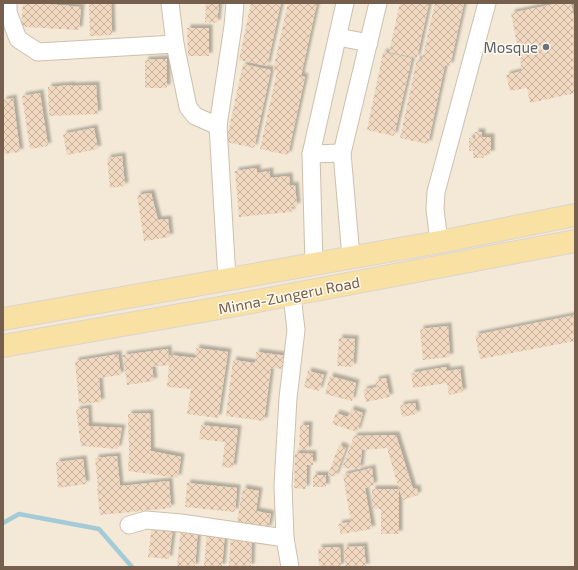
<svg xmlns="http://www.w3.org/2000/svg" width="578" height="570" font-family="'Exo 2',sans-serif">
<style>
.residential{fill:#f3e9d6}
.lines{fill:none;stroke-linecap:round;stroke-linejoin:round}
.stream{stroke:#a3cad7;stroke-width:4.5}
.building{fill:url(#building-cross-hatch);filter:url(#shadow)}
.street-casing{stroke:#cebfae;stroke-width:19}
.primary-casing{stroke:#dbd5d0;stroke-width:24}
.street{stroke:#fff;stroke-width:17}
.primary{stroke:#f8e1a2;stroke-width:22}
.worship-dot{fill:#6b7280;stroke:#fffaee;stroke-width:1.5}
.labels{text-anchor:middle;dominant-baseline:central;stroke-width:3;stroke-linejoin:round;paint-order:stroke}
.worship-label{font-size:15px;fill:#5b616d;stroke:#fffaee;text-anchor:end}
.street-label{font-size:15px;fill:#765f4c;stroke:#fffaee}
</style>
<defs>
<pattern id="building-cross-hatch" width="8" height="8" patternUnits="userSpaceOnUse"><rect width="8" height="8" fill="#f1d8c0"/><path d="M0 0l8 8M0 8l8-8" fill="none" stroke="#c8b29e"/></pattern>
<filter id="shadow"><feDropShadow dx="3.5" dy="-3.5" stdDeviation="1" flood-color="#0004"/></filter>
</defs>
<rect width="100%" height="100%" fill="#fcf6e8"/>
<rect class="residential" x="3" y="3" width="572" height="564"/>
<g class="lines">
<polyline class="stream" points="3,523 19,514 99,529 132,567"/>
</g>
<g class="building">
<polygon points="23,3 35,3 81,7 79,30 26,27 21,26"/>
<polygon points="89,3 111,3 112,35 90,36"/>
<polygon points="206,3 219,3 217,23 205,22"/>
<polygon points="251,3 281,3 267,66 239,60"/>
<polygon points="288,3 317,3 301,76 305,77 288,155 260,149 277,71 273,70"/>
<polygon points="400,3 429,3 417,58 389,52"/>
<polygon points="435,3 464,3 450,66 422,60"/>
<polygon points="559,3 571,3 575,23 575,93 530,103 527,88 510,91 506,75 522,71 511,13"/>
<polygon points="187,28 209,28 209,56 188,56"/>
<polygon points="383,52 412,58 394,136 367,130"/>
<polygon points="167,59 167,88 145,88 145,60"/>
<polygon points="417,59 445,65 428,144 400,138"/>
<polygon points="243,64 271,70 254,148 226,142"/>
<polygon points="72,85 72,86 96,85 98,114 49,116 48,87"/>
<polygon points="40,93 48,146 30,149 22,96"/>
<polygon points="13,98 20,152 3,154 3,100"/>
<polygon points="94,128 98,149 67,155 63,134"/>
<polygon points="475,132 482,132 482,137 491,137 491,154 483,154 484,158 473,158 473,151 469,151 469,138 475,138"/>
<polygon points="122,156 125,186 110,188 107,158"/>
<polygon points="257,168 257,173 270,171 270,178 289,176 290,186 295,185 297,206 291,207 292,212 239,217 235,171"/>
<polygon points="151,193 158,220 168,219 170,237 144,241 137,195"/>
<polygon points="575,315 575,341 480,359 475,335"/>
<polygon points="448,326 450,357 423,360 420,329"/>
<polygon points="339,338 355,339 353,367 337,366"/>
<polygon points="196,348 228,352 218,418 187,414 191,389 167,387 170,355 195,358"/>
<polygon points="168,349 169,365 152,367 154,381 127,385 123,355"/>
<polygon points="256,352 288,356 286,369 271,368 264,421 226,416 233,360 255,363"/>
<polygon points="118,354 121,375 99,378 101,402 79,404 75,361"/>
<polygon points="446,367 447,371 460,369 463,392 449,395 447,383 413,388 411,373"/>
<polygon points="308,371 324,375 319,391 304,387"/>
<polygon points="330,376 356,383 352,401 325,394"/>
<polygon points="386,378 390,397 366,402 363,390 377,387 375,380"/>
<polygon points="415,403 417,414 402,417 400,405"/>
<polygon points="88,408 89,426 122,428 118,449 81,446 76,410"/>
<polygon points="351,409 363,413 357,432 332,424 336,413 348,417"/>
<polygon points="150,413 151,451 181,457 178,478 128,471 129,452 128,414"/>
<polygon points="201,425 238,429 233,468 222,467 225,442 199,439"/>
<polygon points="300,425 309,425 308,450 299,450"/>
<polygon points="396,435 413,489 417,488 418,495 403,500 399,489 387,448 362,450 360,469 342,468 354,436"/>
<polygon points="339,445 346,448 335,477 328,475"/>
<polygon points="295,453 313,454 313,465 307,465 306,489 294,488"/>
<polygon points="117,456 120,486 169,481 171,508 100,515 97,488 98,488 95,458"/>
<polygon points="83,459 86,484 58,488 56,462"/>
<polygon points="372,468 374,485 365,488 372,529 341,534 338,524 351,522 343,475"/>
<rect x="313" y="475" width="13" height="12"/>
<polygon points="187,483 237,488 235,512 185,507"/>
<polygon points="243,488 259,491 256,511 271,514 268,529 237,522"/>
<polygon points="372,489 399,489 399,534 381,534 381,509 372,509"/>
<polygon points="152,525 173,528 169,559 148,557"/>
<polygon points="181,528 198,530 195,567 177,566"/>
<polygon points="207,531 225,533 222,567 204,567"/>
<polygon points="231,535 252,536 251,567 229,567"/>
<polygon points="364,546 366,567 345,567 344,547"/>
<polygon points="340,547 341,567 319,567 318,548"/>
</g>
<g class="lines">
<defs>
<g id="street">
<polyline points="8,3 8,12 18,39 38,52 175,44"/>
<polyline points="170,3 175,44 188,107 195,116 218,126"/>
<polyline points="338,37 369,43"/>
<polyline points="311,154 342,153"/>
<polyline points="439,242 435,209 436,192 487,3"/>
<polyline points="351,257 342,153 378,3"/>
<polyline points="314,264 311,154 345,3"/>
<polyline points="227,279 218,126 233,26 235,3"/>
<polyline points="129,525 146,520 181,523 285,538"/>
<polyline points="290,567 285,538 283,485 288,398 296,330 292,295"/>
</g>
<g id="primary">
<polyline points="3,319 439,242 575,215"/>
<polyline points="3,346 231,306 575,241"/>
</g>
</defs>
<use href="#street" class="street-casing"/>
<use href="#primary" class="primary-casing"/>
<use href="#street" class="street"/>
<use href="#primary" class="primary"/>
</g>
<circle class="worship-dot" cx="546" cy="47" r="4"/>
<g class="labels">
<g class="worship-label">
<text x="538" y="47">Mosque</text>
</g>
<g class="street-label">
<text transform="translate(289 295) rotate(-11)">Minna-Zungeru Road</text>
</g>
</g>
<rect width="578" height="570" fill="none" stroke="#765f4c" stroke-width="8"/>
</svg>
